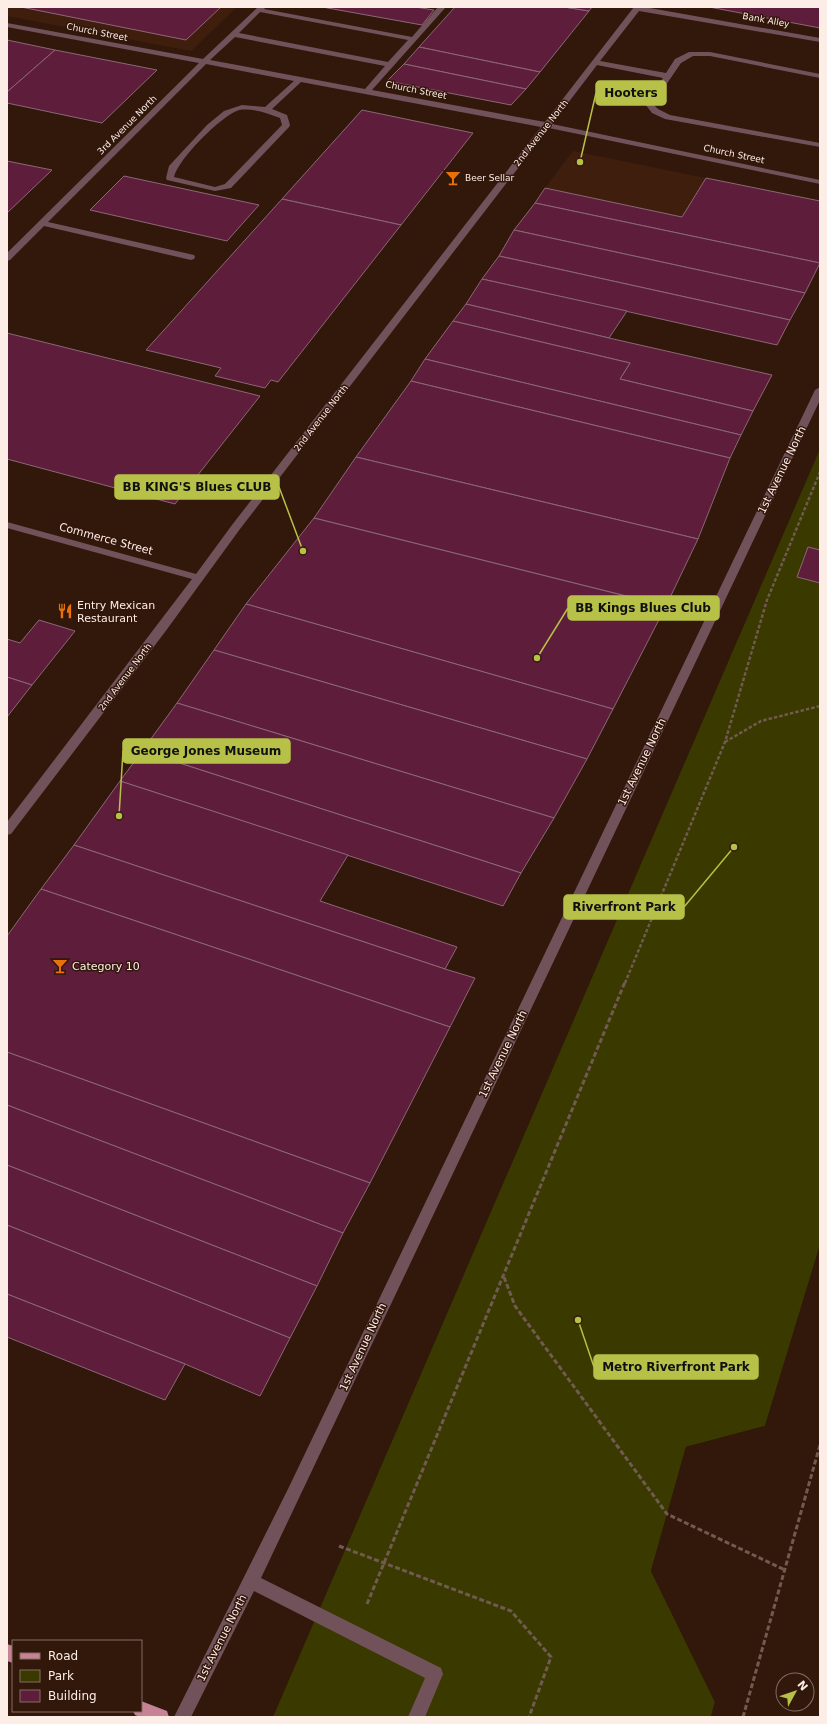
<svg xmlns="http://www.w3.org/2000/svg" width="827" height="1724" font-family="'DejaVu Sans',sans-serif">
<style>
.built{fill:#401e0e}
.green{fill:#393900}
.pier{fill:#32170b}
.building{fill:#5f1d3c;stroke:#8a6875}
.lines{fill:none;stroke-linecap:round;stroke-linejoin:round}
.path-far1{stroke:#715a50;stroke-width:2.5;stroke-dasharray:3.5 2;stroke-linecap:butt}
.path{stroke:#715a50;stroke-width:3;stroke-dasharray:5 2.5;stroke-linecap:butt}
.minor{fill:#72525a;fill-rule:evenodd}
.major{fill:#c68395;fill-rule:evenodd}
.labels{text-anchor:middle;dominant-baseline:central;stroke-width:3;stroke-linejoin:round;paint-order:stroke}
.far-street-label{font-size:9px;fill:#fdede7;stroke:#32170b}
.far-poi-label{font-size:9px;fill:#fdede7;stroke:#32170b;text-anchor:start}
.street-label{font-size:11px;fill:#fdede7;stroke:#32170b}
.poi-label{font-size:11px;fill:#fdede7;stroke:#32170b;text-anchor:start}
.leader{fill:none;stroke:#b7c148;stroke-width:1.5}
.callout-dot{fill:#b7c148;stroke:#32170b;stroke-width:1.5}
.callout{fill:#b7c148;stroke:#b7c148;stroke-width:1.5}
.callout-label{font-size:12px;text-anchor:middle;font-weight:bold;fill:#111}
</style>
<rect width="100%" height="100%" fill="#32170b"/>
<g class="built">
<polygon points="7,7 237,7 191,51 7,16"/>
<polygon points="573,151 706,178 682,217 545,188"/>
</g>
<polygon class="green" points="820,449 820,1245 765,1426 686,1447 651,1571 715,1702 711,1717 273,1717"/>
<polygon class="pier" points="820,1245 820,1541 769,1717 711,1717 715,1702 651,1571 686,1447 765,1426"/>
<g class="building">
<polygon points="21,7 221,7 186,40"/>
<polygon points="322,7 415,7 434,10 422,25"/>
<polygon points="455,7 564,7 589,11 540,72 419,47"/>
<polygon points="564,7 592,7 589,11"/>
<polygon points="709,7 820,7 820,28"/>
<polygon points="7,40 55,50 7,92"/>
<polygon points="419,47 540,72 526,89 404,64"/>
<polygon points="55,50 157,70 102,123 7,103 7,92"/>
<polygon points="404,64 526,89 511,105 387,81"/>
<polygon points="362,110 473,133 401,225 282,199"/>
<polygon points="7,161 52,170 7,213"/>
<polygon points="124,176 259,205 227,241 90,210"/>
<polygon points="706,178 820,201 820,263 535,203 545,188 682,217"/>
<polygon points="282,199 401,225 278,382 271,380 265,388 215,376 221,368 146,350"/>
<polygon points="535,203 820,263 805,293 514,230"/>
<polygon points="514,230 805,293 790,320 499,256"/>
<polygon points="499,256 790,320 777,345 482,279"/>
<polygon points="482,279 627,311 609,338 466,304"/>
<polygon points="466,304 609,338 772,375 753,411 620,379 630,363 453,321"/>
<polygon points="453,321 630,363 620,379 753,411 741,435 425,359"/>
<polygon points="7,333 260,396 175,504 7,459"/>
<polygon points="425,359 741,435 730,458 411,381"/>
<polygon points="411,381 730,458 698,539 356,457"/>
<polygon points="356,457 698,539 666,606 314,518"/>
<polygon points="314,518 666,606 613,709 246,604"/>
<polygon points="808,547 820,550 820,583 797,577"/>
<polygon points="246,604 613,709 587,759 214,650"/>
<polygon points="39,620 75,631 32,685 7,677 7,639 20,643"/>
<polygon points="214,650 587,759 554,818 177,703"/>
<polygon points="7,677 32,685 7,717"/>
<polygon points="177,703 554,818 521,873 142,751"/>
<polygon points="142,751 521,873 503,906 120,781"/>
<polygon points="120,781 348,855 320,901 457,947 445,969 74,845"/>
<polygon points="74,845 445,969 475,978 450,1027 41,889"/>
<polygon points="41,889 450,1027 370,1183 7,1052 7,936"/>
<polygon points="7,1052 370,1183 343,1233 7,1105"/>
<polygon points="7,1105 343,1233 317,1286 7,1165"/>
<polygon points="7,1165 317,1286 290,1338 7,1225"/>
<polygon points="7,1225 290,1338 260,1396 185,1364 7,1294"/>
<polygon points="7,1294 185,1364 165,1400 7,1337"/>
</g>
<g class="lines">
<g class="path-far1">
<polyline points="725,742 761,721 820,706"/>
<polyline points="625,983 725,742 767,600 820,472"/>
</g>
<g class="path">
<polyline points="504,1277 515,1306 667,1514 785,1570"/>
<polyline points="339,1546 511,1611 551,1657 529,1717"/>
<polyline points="367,1604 625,982"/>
<polyline points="743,1717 820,1445"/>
</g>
<g class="minor">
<path d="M258,7H266L264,9L412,37L438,7H446L372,90L545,122L634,7H644L820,38V42L639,11L600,61L666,73L675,59L689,52H710L820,74V78L710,56H693L681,63L653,104L658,109L670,115L820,143V147L665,119L652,113L645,104L663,78L597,65L552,124L820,180V184L549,128L240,529L165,632L11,834L7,835V822L192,579L7,528V522L196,574L232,525L541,127L301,82L272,109L287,115L290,125L289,127L231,188L215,191L167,180L166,178L169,166L207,125L224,111L242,105L265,107L294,81L206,64L48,222L194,255L195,257L194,259L191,260L44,226L10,260L7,261V253L199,63L7,27V23L203,59ZM260,12L408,40L388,62L239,33ZM235,37L385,66L365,89L210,60ZM239,110C254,108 267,113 280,118L282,125L225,184L215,187L174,177C178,159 221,116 239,110Z"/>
<polygon points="820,387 820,400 261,1578 441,1668 443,1674 425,1717 408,1717 425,1678 254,1591 191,1717 174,1717 288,1489 815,390"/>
</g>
<g class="major">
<polygon points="7,1644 13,1646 13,1663 7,1661"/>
<polygon points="141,1701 167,1711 169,1717 140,1717 135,1715 133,1711 141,1711"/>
</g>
</g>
<defs>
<symbol id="bar-bare" viewBox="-9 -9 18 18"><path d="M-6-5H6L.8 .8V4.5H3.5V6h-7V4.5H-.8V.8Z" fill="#e8710a" stroke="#32170b" stroke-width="2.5" paint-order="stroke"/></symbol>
<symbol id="restaurant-bare" viewBox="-9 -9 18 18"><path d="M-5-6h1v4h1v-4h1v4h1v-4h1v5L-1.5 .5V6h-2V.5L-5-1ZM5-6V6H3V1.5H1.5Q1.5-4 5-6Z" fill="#e8710a" stroke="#32170b" stroke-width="2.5" paint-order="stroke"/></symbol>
</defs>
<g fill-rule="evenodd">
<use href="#bar-bare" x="442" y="167" width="22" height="22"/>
<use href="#restaurant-bare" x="54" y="600" width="22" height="22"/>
<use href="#bar-bare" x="49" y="955" width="22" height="22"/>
</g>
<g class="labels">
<g class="far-street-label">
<text transform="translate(766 20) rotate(10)">Bank Alley</text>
<text transform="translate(97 32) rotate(11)">Church Street</text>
<text transform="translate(416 90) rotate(11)">Church Street</text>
<text transform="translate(127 125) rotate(-45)">3rd Avenue North</text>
<text transform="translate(541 133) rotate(-52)">2nd Avenue North</text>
<text transform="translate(734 154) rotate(12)">Church Street</text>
<text transform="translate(321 418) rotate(-52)">2nd Avenue North</text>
<text transform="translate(125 677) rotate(-53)">2nd Avenue North</text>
</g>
<g class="far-poi-label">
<text x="465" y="178">Beer Sellar</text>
</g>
<g class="street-label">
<text transform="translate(782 470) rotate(-64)">1st Avenue North</text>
<text transform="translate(106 539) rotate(15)">Commerce Street</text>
<text transform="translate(642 762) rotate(-64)">1st Avenue North</text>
<text transform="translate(503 1054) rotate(-64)">1st Avenue North</text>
<text transform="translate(363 1347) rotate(-65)">1st Avenue North</text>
<text transform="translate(222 1638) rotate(-63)">1st Avenue North</text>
</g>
<g class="poi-label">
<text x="77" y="605">Entry Mexican<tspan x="77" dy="13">Restaurant</tspan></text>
<text x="72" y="966">Category 10</text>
</g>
</g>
<path class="leader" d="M580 162L596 93M303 551L279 487M537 658L568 608M119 816L123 751M734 847L684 907M578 1320L594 1367"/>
<g class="callout-dot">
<circle cx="580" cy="162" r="4"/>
<circle cx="303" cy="551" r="4"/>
<circle cx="537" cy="658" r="4"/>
<circle cx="119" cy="816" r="4"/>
<circle cx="734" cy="847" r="4"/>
<circle cx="578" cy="1320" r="4"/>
</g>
<g class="callout">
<rect x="596" y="81" width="70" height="24" rx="4"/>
<rect x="115" y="475" width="164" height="24" rx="4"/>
<rect x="568" y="596" width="151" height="24" rx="4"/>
<rect x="123" y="739" width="167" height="24" rx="4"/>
<rect x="564" y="895" width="120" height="24" rx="4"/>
<rect x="594" y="1355" width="164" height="24" rx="4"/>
</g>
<g class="callout-label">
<text x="631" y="97">Hooters</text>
<text x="197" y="491">BB KING'S Blues CLUB</text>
<text x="643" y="612">BB Kings Blues Club</text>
<text x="206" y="755">George Jones Museum</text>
<text x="624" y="911">Riverfront Park</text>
<text x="676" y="1371">Metro Riverfront Park</text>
</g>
<rect width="827" height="1724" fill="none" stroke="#fdede7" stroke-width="16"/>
<rect x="12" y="1640" width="130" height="72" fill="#32170b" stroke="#836d63"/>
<rect x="20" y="1653" width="20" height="6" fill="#c68395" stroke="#836d63"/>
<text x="48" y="1660" font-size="12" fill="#fdede7">Road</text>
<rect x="20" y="1670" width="20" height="12" fill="#393900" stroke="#836d63"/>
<text x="48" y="1680" font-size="12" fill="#fdede7">Park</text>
<rect x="20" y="1690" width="20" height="12" fill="#5f1d3c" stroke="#836d63"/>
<text x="48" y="1700" font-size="12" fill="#fdede7">Building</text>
<g transform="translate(795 1692) rotate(50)"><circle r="19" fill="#32170b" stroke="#836d63"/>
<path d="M0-3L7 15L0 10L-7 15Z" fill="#b7c148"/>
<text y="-6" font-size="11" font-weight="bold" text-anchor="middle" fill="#fdede7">N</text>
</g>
</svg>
